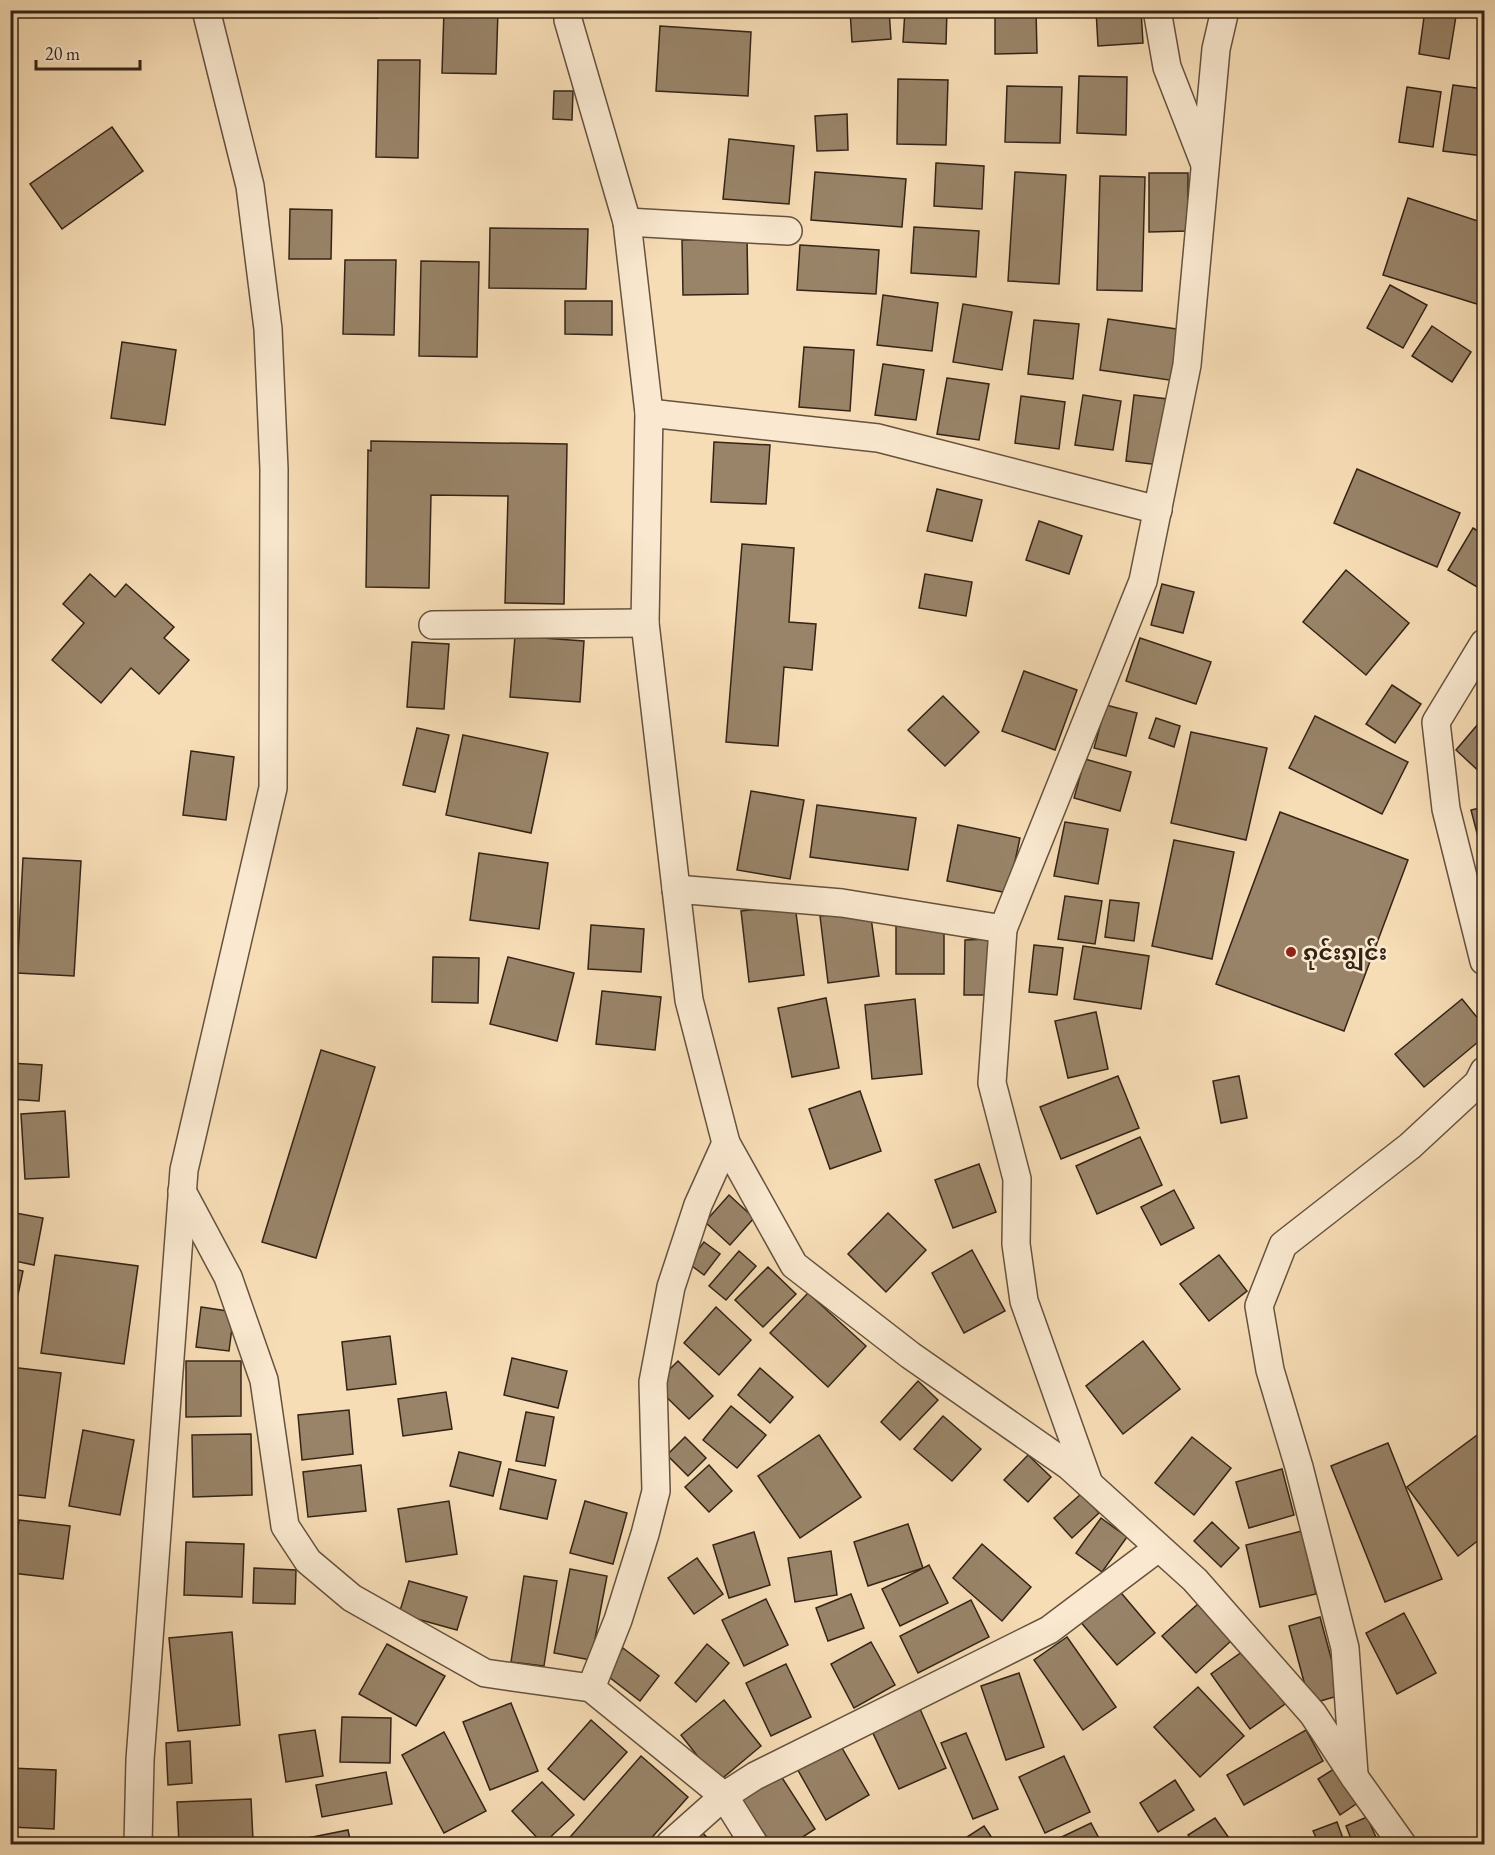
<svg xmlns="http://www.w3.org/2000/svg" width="1495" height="1855" font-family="'EB Garamond','Noto Sans Myanmar',serif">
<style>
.building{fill:#998469;stroke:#342416;stroke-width:1.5}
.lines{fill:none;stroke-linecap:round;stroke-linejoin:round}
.minor-casing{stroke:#65523e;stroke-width:30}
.minor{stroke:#fae9d0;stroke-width:27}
.poi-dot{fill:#8f2418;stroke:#fae9d0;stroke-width:2}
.labels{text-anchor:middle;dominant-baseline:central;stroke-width:5;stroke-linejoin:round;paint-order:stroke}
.poi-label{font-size:22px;font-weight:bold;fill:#342416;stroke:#fae9d0;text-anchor:start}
</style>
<rect width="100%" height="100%" fill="#f7ddb6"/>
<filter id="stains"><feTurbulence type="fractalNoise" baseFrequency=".00333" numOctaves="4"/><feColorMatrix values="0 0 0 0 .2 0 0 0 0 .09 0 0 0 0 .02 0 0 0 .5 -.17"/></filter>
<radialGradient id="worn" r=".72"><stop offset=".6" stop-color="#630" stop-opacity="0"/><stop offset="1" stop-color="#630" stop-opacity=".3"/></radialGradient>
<g class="building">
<polygon points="10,10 24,10 13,21 10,18"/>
<polygon points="304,10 378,10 378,18 304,17"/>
<polygon points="444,10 498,10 496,74 442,73"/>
<polygon points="850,10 889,10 891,39 852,42"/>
<polygon points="905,10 947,10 946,44 903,42"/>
<polygon points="995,10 1036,10 1037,53 995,54"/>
<polygon points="1096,10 1141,10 1143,43 1098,46"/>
<polygon points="1173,10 1210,10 1210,17 1173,16"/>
<polygon points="1425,10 1457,10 1449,59 1419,54"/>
<polygon points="660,26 751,32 748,96 656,91"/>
<polygon points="378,60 420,60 418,158 376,157"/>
<polygon points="1079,76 1127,77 1126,135 1077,133"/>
<polygon points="898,79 948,80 946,145 897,144"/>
<polygon points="1453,85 1484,89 1483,156 1443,151"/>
<polygon points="1007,86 1062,87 1060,143 1005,142"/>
<polygon points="1407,87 1441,92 1433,147 1399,142"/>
<polygon points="554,91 573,91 572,120 553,119"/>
<polygon points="847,114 848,150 817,151 815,116"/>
<polygon points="112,127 143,171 62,229 30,184"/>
<polygon points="729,139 794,146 789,204 723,199"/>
<polygon points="936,163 984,166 982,209 934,206"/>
<polygon points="815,172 906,179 902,227 811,220"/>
<polygon points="1015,172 1066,175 1059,284 1008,281"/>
<polygon points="1149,173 1188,173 1188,231 1149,232"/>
<polygon points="1100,176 1145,177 1142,291 1097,290"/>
<polygon points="1408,198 1484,223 1484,280 1477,304 1383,275"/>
<polygon points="290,209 332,210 331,259 289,259"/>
<polygon points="914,227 979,231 976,277 911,273"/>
<polygon points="490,228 588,229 586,289 489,288"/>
<polygon points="747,239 748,294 683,295 682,240"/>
<polygon points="800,245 879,250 876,294 797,290"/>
<polygon points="345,260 396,260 394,335 343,334"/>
<polygon points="421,261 479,262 477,357 419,356"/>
<polygon points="1390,285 1427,305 1403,348 1367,328"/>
<polygon points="883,295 938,303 932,351 877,345"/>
<polygon points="565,301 612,301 612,335 565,334"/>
<polygon points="963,304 1012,312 1002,370 953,362"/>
<polygon points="1108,319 1183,330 1176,381 1100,370"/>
<polygon points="1034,320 1079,324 1073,379 1028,374"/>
<polygon points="1432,326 1471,352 1452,382 1412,356"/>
<polygon points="122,342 176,350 165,425 111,418"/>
<polygon points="804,347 854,350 850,411 799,407"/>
<polygon points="10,353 17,360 10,366"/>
<polygon points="883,364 924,370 916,420 875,415"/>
<polygon points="947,378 989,384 979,440 937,434"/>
<polygon points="1083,395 1121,401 1113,450 1075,445"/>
<polygon points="1134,395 1168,399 1160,465 1126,461"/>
<polygon points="1021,396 1065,402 1059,449 1015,443"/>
<polygon points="371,441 567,444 564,604 505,603 508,496 431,495 429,588 366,587 368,450 371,451"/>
<polygon points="714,442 770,445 766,504 711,502"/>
<polygon points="1357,469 1460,513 1437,567 1334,523"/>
<polygon points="937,489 982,500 972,541 927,531"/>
<polygon points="1039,521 1082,536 1069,574 1026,560"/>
<polygon points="1473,528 1484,535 1484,591 1448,570"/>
<polygon points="742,544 794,548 789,622 816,624 812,670 784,667 778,746 726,742"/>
<polygon points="1346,570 1409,623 1366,675 1303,622"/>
<polygon points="90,574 115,597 126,584 174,627 164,638 189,660 159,694 131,668 101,703 52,660 84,623 63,604"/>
<polygon points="925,574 972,582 966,616 919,608"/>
<polygon points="1162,584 1194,592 1183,633 1151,625"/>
<polygon points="515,636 584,641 580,702 510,697"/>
<polygon points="1140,638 1211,662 1196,704 1126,681"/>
<polygon points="412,642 449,644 444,709 407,707"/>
<polygon points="1024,671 1077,690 1055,750 1002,731"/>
<polygon points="1392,685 1421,704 1395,743 1366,724"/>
<polygon points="943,696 979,732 945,766 908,730"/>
<polygon points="1106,705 1137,713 1126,756 1094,748"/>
<polygon points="1315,716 1408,762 1382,814 1289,768"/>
<polygon points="1484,717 1484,776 1456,750"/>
<polygon points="1156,718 1180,726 1174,747 1149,738"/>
<polygon points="417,728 449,735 435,792 403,785"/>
<polygon points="1191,732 1267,748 1246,840 1171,823"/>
<polygon points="463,735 548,753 531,833 446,815"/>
<polygon points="191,751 234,757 226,820 183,815"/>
<polygon points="1085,759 1131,772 1120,811 1074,798"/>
<polygon points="751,791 804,800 790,879 737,870"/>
<polygon points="817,805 916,818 908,870 810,857"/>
<polygon points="1484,807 1484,856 1483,856 1471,810"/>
<polygon points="1280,812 1408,860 1344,1031 1216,984"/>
<polygon points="1065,822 1108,829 1098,884 1054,876"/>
<polygon points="958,825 1020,838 1008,893 947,881"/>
<polygon points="1174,840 1234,852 1212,959 1152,946"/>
<polygon points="479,853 548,863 539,929 470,920"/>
<polygon points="23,858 81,861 74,976 17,973"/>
<polygon points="1065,896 1102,901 1095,944 1058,939"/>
<polygon points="1110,900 1139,903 1134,941 1105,937"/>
<polygon points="795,905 804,975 749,982 741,911"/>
<polygon points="870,910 879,976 828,983 820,916"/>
<polygon points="591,925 644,929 641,972 588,969"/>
<polygon points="944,925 944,974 896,974 896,926"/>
<polygon points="990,939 989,995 964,995 965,940"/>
<polygon points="1034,945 1063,948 1057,995 1029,992"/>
<polygon points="1083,946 1149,956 1141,1009 1074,999"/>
<polygon points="433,957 479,958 478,1003 432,1002"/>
<polygon points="508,957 574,973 557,1041 490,1024"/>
<polygon points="602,991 661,997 655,1050 596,1044"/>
<polygon points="826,998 839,1068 792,1077 778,1008"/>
<polygon points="915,999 922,1074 872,1079 865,1005"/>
<polygon points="1462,999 1484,1026 1484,1037 1424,1087 1395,1054"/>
<polygon points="1096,1012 1108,1069 1068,1078 1055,1021"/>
<polygon points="321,1050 375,1067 316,1258 262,1242"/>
<polygon points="10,1063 42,1065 39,1101 10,1099"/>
<polygon points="1118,1076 1139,1128 1061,1159 1040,1107"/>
<polygon points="1239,1076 1247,1118 1221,1123 1213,1081"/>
<polygon points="860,1091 881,1151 830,1169 809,1109"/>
<polygon points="65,1111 69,1177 25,1179 21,1114"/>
<polygon points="1140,1137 1162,1185 1097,1214 1076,1166"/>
<polygon points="979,1164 996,1212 953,1228 935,1180"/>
<polygon points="1174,1190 1194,1228 1161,1245 1141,1207"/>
<polygon points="729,1195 754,1218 730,1245 705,1222"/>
<polygon points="10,1212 43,1218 34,1265 10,1260"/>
<polygon points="888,1213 926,1250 886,1292 848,1254"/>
<polygon points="704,1242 720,1254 704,1275 688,1263"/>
<polygon points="972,1250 1005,1311 964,1333 932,1273"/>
<polygon points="739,1251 756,1266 726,1300 709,1286"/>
<polygon points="55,1255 138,1266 124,1364 41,1353"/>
<polygon points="1219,1255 1247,1291 1209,1321 1180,1284"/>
<polygon points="768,1267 796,1294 763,1327 735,1300"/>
<polygon points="10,1268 23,1271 13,1318 10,1317"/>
<polygon points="808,1293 866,1346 828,1387 770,1333"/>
<polygon points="201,1307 234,1312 229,1351 196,1347"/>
<polygon points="716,1307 751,1340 719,1375 684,1343"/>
<polygon points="390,1336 396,1384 347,1390 342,1342"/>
<polygon points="1143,1341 1180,1389 1123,1434 1086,1386"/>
<polygon points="512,1358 567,1371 558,1408 504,1395"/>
<polygon points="186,1361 241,1361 241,1416 186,1417"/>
<polygon points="678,1361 713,1396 689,1419 654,1385"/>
<polygon points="10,1367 61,1373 45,1498 10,1494"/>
<polygon points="760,1368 793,1397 770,1423 738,1395"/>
<polygon points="918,1381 938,1400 900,1440 881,1422"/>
<polygon points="446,1392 452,1429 403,1436 398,1399"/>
<polygon points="731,1406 766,1435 737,1468 703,1440"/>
<polygon points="349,1410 353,1454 302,1460 298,1415"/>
<polygon points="526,1412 554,1417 545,1466 516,1461"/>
<polygon points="943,1416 981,1449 952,1481 914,1449"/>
<polygon points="83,1430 134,1440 120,1515 69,1506"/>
<polygon points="1484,1430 1484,1536 1458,1556 1407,1487"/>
<polygon points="251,1434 252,1495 193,1497 192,1435"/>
<polygon points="819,1435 861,1497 800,1538 758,1476"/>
<polygon points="685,1437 706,1458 688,1476 667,1455"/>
<polygon points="1192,1437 1231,1468 1194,1515 1155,1483"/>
<polygon points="1388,1443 1442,1579 1385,1602 1331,1466"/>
<polygon points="459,1452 501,1462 493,1496 450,1486"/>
<polygon points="1028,1455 1051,1477 1028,1502 1004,1480"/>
<polygon points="361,1465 366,1511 308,1517 303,1472"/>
<polygon points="709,1465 732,1491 709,1512 685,1487"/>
<polygon points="509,1469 556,1480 547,1519 500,1509"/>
<polygon points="1282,1469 1294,1515 1249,1528 1236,1482"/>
<polygon points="1081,1494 1099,1513 1072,1538 1054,1518"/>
<polygon points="449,1501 457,1554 406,1562 398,1509"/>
<polygon points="585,1501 627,1513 613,1564 570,1553"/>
<polygon points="1101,1518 1127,1537 1102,1572 1076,1553"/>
<polygon points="19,1520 70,1526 63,1579 12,1573"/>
<polygon points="1212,1522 1239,1548 1221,1567 1194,1541"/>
<polygon points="908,1524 923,1568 868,1586 854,1542"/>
<polygon points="1302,1531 1316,1594 1260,1607 1246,1545"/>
<polygon points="754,1532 770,1585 729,1598 713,1545"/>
<polygon points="186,1542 244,1544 242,1597 184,1595"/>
<polygon points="982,1544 1031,1587 1002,1621 953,1578"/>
<polygon points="831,1551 837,1595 795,1602 788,1558"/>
<polygon points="697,1558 723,1594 694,1614 668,1578"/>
<polygon points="929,1565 948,1603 900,1626 882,1589"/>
<polygon points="254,1568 296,1570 295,1604 253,1603"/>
<polygon points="570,1569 607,1576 591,1660 554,1653"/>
<polygon points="524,1576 557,1581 544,1666 511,1662"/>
<polygon points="409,1581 467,1597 457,1630 399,1614"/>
<polygon points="1117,1588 1155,1633 1117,1665 1079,1620"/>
<polygon points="851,1594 864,1628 828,1641 816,1608"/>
<polygon points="766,1599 788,1645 744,1666 722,1620"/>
<polygon points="971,1600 989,1637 918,1673 900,1636"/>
<polygon points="1199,1603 1232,1640 1196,1673 1162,1636"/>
<polygon points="1404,1613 1436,1673 1397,1694 1366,1633"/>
<polygon points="1320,1617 1341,1695 1310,1704 1289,1626"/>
<polygon points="232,1632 240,1725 178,1731 169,1638"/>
<polygon points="1067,1637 1116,1707 1083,1730 1034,1660"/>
<polygon points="871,1642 895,1685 854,1708 831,1664"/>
<polygon points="387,1644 445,1676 416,1726 359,1694"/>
<polygon points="707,1644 729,1663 696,1702 675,1683"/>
<polygon points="623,1648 659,1676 640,1701 604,1673"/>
<polygon points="1246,1649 1285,1704 1250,1729 1211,1674"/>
<polygon points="786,1664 811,1717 771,1736 746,1683"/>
<polygon points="1019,1673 1044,1747 1006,1760 981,1686"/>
<polygon points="1198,1687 1244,1736 1200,1777 1154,1727"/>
<polygon points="724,1700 761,1746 718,1782 681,1735"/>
<polygon points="511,1703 538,1771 490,1790 463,1722"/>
<polygon points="920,1709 946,1768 899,1789 872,1731"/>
<polygon points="342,1717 391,1718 390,1763 340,1762"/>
<polygon points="591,1720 627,1752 584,1800 548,1769"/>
<polygon points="315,1730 323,1776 286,1782 279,1735"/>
<polygon points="1306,1730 1323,1761 1244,1805 1227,1775"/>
<polygon points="444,1732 486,1811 444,1833 402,1755"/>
<polygon points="966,1733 998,1809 973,1819 941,1743"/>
<polygon points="190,1741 192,1783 168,1785 166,1743"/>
<polygon points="838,1741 869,1795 826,1820 795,1765"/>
<polygon points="641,1756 688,1797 646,1844 564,1844"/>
<polygon points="1064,1756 1090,1812 1045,1833 1019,1777"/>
<polygon points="1337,1767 1359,1802 1340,1815 1318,1779"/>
<polygon points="10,1768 56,1770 54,1829 10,1827"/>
<polygon points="386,1772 392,1804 322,1817 316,1785"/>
<polygon points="779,1773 815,1829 792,1844 771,1844 741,1798"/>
<polygon points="1175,1780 1194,1810 1158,1832 1140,1803"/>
<polygon points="542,1782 574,1815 543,1844 512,1811"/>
<polygon points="251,1799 253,1840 179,1844 177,1802"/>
<polygon points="1367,1817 1379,1844 1353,1844 1346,1826"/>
<polygon points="1215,1818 1229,1838 1219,1844 1195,1844 1188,1835"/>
<polygon points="1337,1822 1345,1844 1319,1844 1313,1831"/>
<polygon points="1091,1823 1102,1844 1047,1844"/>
<polygon points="984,1826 996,1844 956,1844"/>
<polygon points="348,1830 351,1844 293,1844 292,1841"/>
<polygon points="701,1831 713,1844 686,1844"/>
<polygon points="87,1840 87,1844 38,1844 38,1843"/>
</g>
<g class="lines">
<defs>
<g id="minor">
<polyline points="569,10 568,20 627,222 649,413 645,623 689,1000 726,1143 794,1265 910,1355 1069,1466 1195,1580 1313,1714 1355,1778 1402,1844"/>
<polyline points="1157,10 1167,67 1204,162"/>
<polyline points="627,222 788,231"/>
<polyline points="649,413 878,438 1158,510"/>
<polyline points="433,625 645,623"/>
<polyline points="1484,643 1436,722 1446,809 1484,961"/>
<polyline points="676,889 842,903 1003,929"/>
<polyline points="182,1191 228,1277 264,1380 285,1526 308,1561 352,1598 485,1673 591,1688 724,1796 754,1844"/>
<polyline points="1088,1481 1024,1301 1016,1244 1017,1179 992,1083 1003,929 1143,581 1187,365 1216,49 1225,10"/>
<polyline points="591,1688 618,1620 645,1534 656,1491 653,1382 671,1287 698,1205 726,1143"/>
<polyline points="1354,1774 1345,1648 1299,1467 1270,1370 1259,1306 1283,1245 1410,1146 1478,1083 1484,1071"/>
<polyline points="138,1844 140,1760 184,1170 273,788 274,469 268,329 250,186 206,10"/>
<polyline points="670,1844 724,1796 755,1776 1049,1630 1158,1548"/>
</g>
</defs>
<use href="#minor" class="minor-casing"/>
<use href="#minor" class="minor"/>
</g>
<circle class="poi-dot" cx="1291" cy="952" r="6"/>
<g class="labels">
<g class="poi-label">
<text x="1303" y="952">ၵုင်းၵျွင်း</text>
</g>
</g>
<rect width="1495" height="1855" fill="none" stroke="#f7ddb6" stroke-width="36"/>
<rect x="12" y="12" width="1471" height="1831" fill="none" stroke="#342416" stroke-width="3"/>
<rect x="18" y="18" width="1459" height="1819" fill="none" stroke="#342416" stroke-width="1.5"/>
<path d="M36 60v9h104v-9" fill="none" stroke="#342416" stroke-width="3"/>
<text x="45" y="60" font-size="18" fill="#342416" stroke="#fae9d0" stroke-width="4.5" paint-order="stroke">20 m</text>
<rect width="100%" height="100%" filter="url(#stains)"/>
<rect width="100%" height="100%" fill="url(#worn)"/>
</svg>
